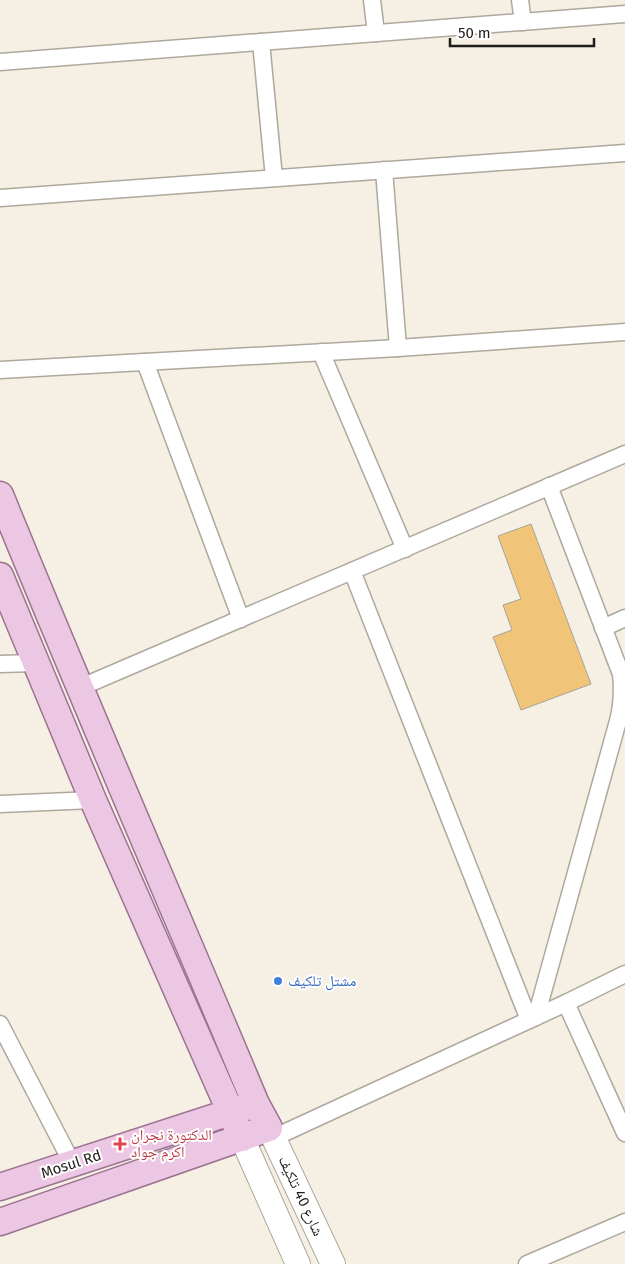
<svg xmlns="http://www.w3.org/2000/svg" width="625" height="1264" font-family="'Fira Sans','Noto Naskh Arabic',sans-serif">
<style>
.building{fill:#f0c479;stroke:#a9a297}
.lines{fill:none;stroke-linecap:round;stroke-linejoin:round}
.minor-casing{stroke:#aea89d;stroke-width:19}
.secondary-casing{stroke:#aea89d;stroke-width:26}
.primary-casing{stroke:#9b7390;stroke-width:29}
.minor{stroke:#fff;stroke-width:16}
.secondary{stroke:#fff;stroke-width:24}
.primary{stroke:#ebc7e3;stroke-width:26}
.shop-dot{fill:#3f7fe0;stroke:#fff;stroke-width:2}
.health-dot{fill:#e0444e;stroke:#fff;stroke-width:2}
.labels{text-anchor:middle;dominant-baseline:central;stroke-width:4;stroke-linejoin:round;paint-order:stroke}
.shop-label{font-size:15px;fill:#366cbe;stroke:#fff;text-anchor:start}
.health-label{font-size:15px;fill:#be3a42;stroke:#fff;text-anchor:start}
.street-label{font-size:15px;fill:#1f1d19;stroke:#fff}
</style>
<rect width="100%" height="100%" fill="#f6efe3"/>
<polygon class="building" points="531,524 591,684 521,710 493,637 512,630 503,605 521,599 498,536"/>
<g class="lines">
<defs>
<g id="minor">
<polyline points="372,0 376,33"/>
<polyline points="520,0 523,22"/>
<polyline points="261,42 274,178"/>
<polyline points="0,62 625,14"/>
<polyline points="384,170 398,348"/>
<polyline points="0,198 625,153"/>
<polyline points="321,352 405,549"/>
<polyline points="145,362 241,619"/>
<polyline points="0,370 398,348 625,332"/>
<polyline points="352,571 529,1020"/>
<polyline points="603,628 625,618"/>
<polyline points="0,664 36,663"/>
<polyline points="79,688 625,454"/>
<polyline points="0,804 93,800"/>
<polyline points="566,1003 625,1133"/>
<path d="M536,1017L618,721C622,705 623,691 621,674L549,486"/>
<polyline points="0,1024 72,1163"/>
<polyline points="273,1138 566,1003 625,974"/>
<polyline points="527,1264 625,1222"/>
</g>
<g id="secondary">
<polyline points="269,1128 333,1264"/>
<polyline points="242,1138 298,1264"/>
</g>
<g id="primary">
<path d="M0,495C83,699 171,901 256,1104L269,1128L0,1222"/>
<polyline points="0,576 93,800 242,1138"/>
<polyline points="0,1187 246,1107"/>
</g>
</defs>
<use href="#minor" class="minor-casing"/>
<use href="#secondary" class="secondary-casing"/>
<use href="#primary" class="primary-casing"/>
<use href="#minor" class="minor"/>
<use href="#secondary" class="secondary"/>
<use href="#primary" class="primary"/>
</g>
<circle class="shop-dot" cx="278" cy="981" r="5"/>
<path class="health-dot" d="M117.5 1136.5h5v5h5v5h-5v5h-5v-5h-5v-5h5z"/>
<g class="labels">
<g class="shop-label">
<text x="288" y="981">مشتل تلكيف</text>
</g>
<g class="health-label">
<text x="131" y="1135">الدكتورة نجران<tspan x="131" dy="17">اكرم جواد</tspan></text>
</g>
<g class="street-label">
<text transform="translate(71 1164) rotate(-18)">Mosul Rd</text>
<text transform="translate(301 1196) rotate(65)">شارع 40 تلكيف</text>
</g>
</g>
<path d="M450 38v8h144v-8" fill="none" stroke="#1f1d19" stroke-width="2.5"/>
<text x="458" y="38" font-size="15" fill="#1f1d19" stroke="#ffffff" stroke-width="4" paint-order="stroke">50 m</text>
</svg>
